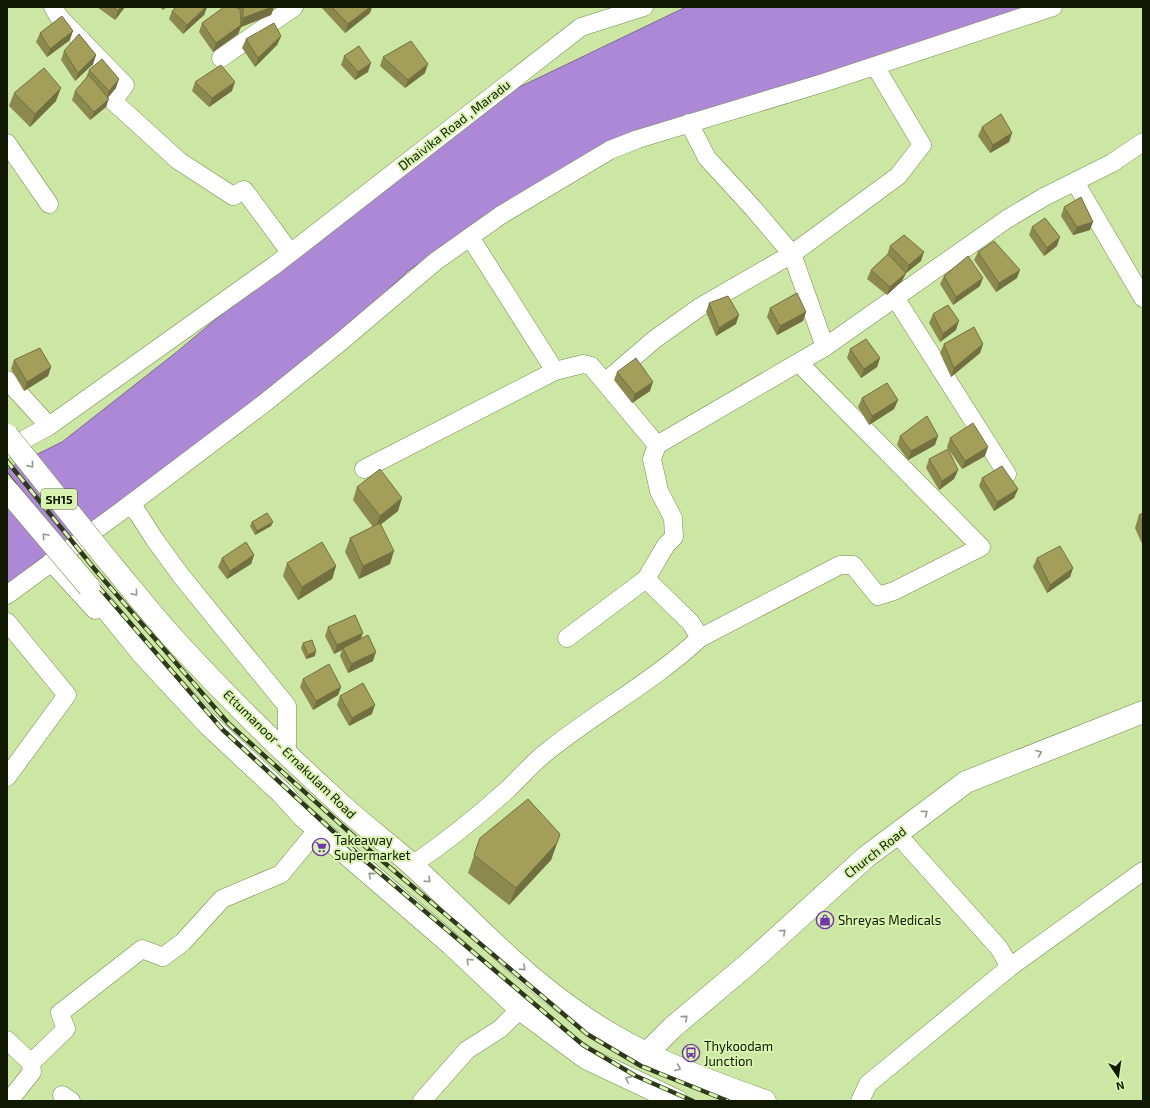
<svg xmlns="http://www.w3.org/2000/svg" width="1150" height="1108" font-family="'Exo 2',sans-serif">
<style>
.water{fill:#ad88d6;stroke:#7e6796}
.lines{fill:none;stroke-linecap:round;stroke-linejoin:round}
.minor-casing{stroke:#768c4f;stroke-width:19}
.tertiary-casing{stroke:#768c4f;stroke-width:23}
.primary-casing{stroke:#768c4f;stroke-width:23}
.minor{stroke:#fff;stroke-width:18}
.tertiary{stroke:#fff;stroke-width:22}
.primary{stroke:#fff;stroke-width:22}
.rail-casing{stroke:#2e391b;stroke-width:4.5}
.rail{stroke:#d9f3b1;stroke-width:3;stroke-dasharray:9;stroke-linecap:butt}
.primary-bridge-casing{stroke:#768c4f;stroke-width:23;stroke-linecap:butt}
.primary-bridge{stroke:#fff;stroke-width:22}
.wall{fill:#8c894e}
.shaded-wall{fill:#726f40}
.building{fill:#a39f5b;stroke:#726f40}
.oneway{stroke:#94988d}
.labels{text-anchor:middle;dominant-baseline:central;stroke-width:4;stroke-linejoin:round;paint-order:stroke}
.shield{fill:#d9f3b1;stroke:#4d5a36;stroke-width:1}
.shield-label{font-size:12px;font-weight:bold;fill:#111902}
.street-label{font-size:13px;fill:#111902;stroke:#d9f3b1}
.poi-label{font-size:13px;fill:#111902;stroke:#d9f3b1;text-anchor:start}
</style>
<rect width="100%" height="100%" fill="#cce6a4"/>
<polygon class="water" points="686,7 1025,7 879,57 738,100 503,208 409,270 329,345 115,509 37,561 7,585 7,469 62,442 178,351 283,263 505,94"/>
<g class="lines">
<defs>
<g id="minor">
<polyline points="53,7 59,17 125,85 113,101 179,161 233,196 244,190 290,252"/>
<polyline points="221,58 294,7"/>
<polyline points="689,123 707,158 752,207 792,254 825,347"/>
<polyline points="7,143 49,204"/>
<polyline points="1075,182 1143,298"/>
<polyline points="470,237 555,371 583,364 591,366 657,445"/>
<polyline points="896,299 1007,474"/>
<polyline points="7,380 49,426 275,265 581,27 644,7"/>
<polyline points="605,382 655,339 700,307 792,254 898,176 922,145 875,66"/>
<polyline points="7,449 49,426"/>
<polyline points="364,469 555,371"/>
<polyline points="51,562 95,610"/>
<polyline points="7,595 128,506"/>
<polyline points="7,622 67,695 7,777"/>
<polyline points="567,638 646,579"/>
<polyline points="700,638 840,565 853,565 878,596 894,591 981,547 799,363"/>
<polyline points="287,753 287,706 182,577 155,540 137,512 128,506 262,405 338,344 436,261 501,215 610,150 638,139 823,83 1053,7"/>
<polyline points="897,834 999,948 1010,967"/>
<path d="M412,865C446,842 477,817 507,790C521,777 534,761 549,750C598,711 654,681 700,638L691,623L646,579L666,545L674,537L673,518L659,491L652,459L657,445L825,347L1007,219L1044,197L1112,163L1143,142"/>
<polyline points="7,1040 31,1063"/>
<polyline points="62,1095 71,1101"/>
<polyline points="9,1101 32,1072 31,1063 66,1029 60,1013 142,949 163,957 183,942 222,899 281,874 318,829"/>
<polyline points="422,1101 467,1050 500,1029 520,1009"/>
<polyline points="860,1101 868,1084 1010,967 1143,871"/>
</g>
<polyline id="tertiary" points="646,1054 673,1027 748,964 866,857 966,782 1143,712"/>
<g id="primary">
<path d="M110,563C131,588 152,615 174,639C225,695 280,749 336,800C360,823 387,842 411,864C464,912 513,967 571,1008C630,1051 696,1077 765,1101"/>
<polyline points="89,587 143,654 209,725 281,792 304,817 451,944 520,1009 586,1058 677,1101"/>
</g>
</defs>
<use href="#minor" class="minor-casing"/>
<use href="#tertiary" class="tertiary-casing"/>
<use href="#primary" class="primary-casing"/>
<use href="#minor" class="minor"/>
<use href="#tertiary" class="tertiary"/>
<use href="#primary" class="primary"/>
<defs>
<g id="rail">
<polyline points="7,461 97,572 229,724 367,848 587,1034 641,1066 728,1101"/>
<polyline points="7,475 91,578 223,730 362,858 583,1045 636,1076 693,1101"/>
</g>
</defs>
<use href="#rail" class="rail-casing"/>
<use href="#rail" class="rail"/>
<defs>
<g id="primary-bridge">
<polyline points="7,435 110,563"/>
<polyline points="7,490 89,587"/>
</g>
</defs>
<use href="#primary-bridge" class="primary-bridge-casing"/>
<use href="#primary-bridge" class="primary-bridge"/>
</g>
<g class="wall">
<polygon points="97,7 125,7 115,20"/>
<polygon points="160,7 167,7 163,10"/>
<polygon points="176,7 207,7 204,15 183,34 169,19 172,11"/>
<polygon points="239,7 274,7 271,15 241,27 238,34 213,52 199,32 202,23 239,8"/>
<polygon points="321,7 372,7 370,13 345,33"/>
<polygon points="40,33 70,40 47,57 36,42"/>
<polygon points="281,36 277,45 255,67 242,48 246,39"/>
<polygon points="64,51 96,55 93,64 75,81 61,60"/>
<polygon points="344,56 368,72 355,80 341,65"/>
<polygon points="383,57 425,73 405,88 380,66"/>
<polygon points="89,70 116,88 108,97 106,107 90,120 72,100 75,91 86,78"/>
<polygon points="195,82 232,91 209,107 192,91"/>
<polygon points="14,93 56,101 30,127 9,106"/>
<polygon points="982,127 1012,133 1009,142 990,153 978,136"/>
<polygon points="1064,207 1090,230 1073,235 1061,216"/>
<polygon points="1032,227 1057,246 1044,256 1029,235"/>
<polygon points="890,246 921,261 906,273 902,281 887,295 867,279 871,270 887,255"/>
<polygon points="978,252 1017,278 996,292 974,260"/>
<polygon points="944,276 980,286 953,305 940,284"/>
<polygon points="709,303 736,324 716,336 706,312"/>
<polygon points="770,308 806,312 803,321 777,335 767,317"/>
<polygon points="933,314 956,330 940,342 929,323"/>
<polygon points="944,344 983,344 980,353 951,377 940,353"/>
<polygon points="850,349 880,358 877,367 861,378 847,358"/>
<polygon points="14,360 51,367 48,376 24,391 11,369"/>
<polygon points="617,372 650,391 632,403 614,380"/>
<polygon points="862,398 898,400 894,409 869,425 858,407"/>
<polygon points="900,436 935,445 908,460 897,445"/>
<polygon points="950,438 985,456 962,469 947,447"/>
<polygon points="929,459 958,470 954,479 939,490 926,468"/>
<polygon points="982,478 1018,489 1014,498 994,511 979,486"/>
<polygon points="357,487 398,511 381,524 390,564 359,579 345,552 350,538 373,527 353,500"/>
<polygon points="1143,513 1143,546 1135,528 1139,515"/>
<polygon points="252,522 271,526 255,535 250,526"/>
<polygon points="254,555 251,564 227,579 218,567 222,558"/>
<polygon points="1037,558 1073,568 1070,577 1047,593 1033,567"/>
<polygon points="287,563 336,566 332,579 298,600 283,576"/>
<polygon points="328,627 361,639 373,661 348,673 340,656 342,650 334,654 325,636"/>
<polygon points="303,643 315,656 306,659 301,648"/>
<polygon points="303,679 341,687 338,695 313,710 300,687"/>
<polygon points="340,696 372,714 349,726 337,705"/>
<polygon points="480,838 557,843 551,860 509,905 468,873"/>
</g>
<g class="shaded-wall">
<polygon points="121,7 125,7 115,20 118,11"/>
<polygon points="206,7 207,7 204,15 183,34 187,25"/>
<polygon points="272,7 274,7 271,15 241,27 238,34 213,52 216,43 240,26 243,18"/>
<polygon points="370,7 372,7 370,13 345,33 348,24"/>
<polygon points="73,31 70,40 47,57 50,49"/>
<polygon points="281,36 277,45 255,67 258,58"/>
<polygon points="96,55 93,64 75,81 78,73"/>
<polygon points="371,63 368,72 355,80 358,72"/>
<polygon points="428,64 425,73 405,88 408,80"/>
<polygon points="119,79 116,88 106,100 109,91"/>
<polygon points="235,82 232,91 209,107 212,98"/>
<polygon points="61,88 56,101 30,127 35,114"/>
<polygon points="109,99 106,107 90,120 94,112"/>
<polygon points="1012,133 1009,142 990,153 993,145"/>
<polygon points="1093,222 1090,230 1073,235 1077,227"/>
<polygon points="1060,237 1057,246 1044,256 1047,248"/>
<polygon points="924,252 921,261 906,273 909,265"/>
<polygon points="1020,270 1017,278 996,292 999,283"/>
<polygon points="906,273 902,281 887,295 890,287"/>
<polygon points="983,278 980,286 953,305 956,297"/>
<polygon points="806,312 803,321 777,335 780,326"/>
<polygon points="739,315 736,324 716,336 719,328"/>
<polygon points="959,321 956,330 940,342 943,334"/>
<polygon points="983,344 980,353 951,377 954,368"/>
<polygon points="880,358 877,367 861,378 864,369"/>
<polygon points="51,367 48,376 24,391 27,382"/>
<polygon points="653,382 650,391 632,403 635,394"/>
<polygon points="898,400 894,409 869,425 872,416"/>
<polygon points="938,436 935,445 908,460 911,451"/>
<polygon points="988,447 985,456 962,469 965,461"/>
<polygon points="958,470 954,479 939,490 942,481"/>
<polygon points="1018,489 1014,498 994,511 997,502"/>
<polygon points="402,498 398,511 375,529 380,516"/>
<polygon points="273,522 271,526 255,535 257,531"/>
<polygon points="394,551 390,564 359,579 363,566"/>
<polygon points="254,555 251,564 227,579 230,571"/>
<polygon points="336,566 332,579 298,600 302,587"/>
<polygon points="1073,568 1070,577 1047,593 1050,585"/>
<polygon points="363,633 360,641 343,648 342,650 334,654 337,645"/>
<polygon points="316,651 315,656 306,659 308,655"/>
<polygon points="376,652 373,661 348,673 351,664"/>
<polygon points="341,687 338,695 313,710 316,701"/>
<polygon points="375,705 372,714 349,726 352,718"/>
<polygon points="557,843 551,860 509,905 516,888"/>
</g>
<g class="building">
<polygon points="112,7 121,7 118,11"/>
<polygon points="176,7 206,7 187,25 172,11"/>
<polygon points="224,7 234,7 240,9 241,25 216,43 202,23"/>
<polygon points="243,7 272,7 243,18"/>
<polygon points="332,7 370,7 348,24"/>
<polygon points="62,16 73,31 50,49 40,33"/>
<polygon points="274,23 281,36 258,58 246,39"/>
<polygon points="79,34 96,55 78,73 64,51"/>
<polygon points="411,41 428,64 408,80 383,57"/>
<polygon points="359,46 371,63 358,72 344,56"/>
<polygon points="102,59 119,79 109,91 89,70"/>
<polygon points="221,65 235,82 212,98 195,82"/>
<polygon points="44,68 61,88 35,114 14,93"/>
<polygon points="89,75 109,99 94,112 75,91"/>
<polygon points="1001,114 1012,133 993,145 982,127"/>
<polygon points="1081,197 1093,222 1077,227 1064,207"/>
<polygon points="1045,218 1060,237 1047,248 1032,227"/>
<polygon points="904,235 924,252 909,265 890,246"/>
<polygon points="994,241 1020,270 999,283 978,252"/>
<polygon points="888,254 906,273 890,287 871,270"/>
<polygon points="968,256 983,278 956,297 944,276"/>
<polygon points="797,293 806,312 780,326 770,308"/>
<polygon points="728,296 739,315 719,328 709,303"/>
<polygon points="948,305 959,321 943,334 933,314"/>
<polygon points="974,327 983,344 954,368 944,344"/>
<polygon points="866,339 880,358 864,369 850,349"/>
<polygon points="40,348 51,367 27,382 14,360"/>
<polygon points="636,358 653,382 635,394 617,372"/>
<polygon points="887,383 898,400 872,416 862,398"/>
<polygon points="927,416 938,436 911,451 900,436"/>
<polygon points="973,423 988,447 965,461 950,438"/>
<polygon points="948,449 958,470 942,481 929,459"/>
<polygon points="1002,466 1018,489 997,502 982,478"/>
<polygon points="380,469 402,498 380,516 357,487"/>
<polygon points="267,513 273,522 257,531 252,522"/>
<polygon points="1143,513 1143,523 1139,515"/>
<polygon points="380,523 394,551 363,566 350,538"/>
<polygon points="246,542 254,555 230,571 222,558"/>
<polygon points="322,542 336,566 302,587 287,563"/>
<polygon points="1060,546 1073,568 1050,585 1037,558"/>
<polygon points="355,615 363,633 337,645 328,627"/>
<polygon points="368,635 376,652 351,664 343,648"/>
<polygon points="312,640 316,651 308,655 303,643"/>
<polygon points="329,664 341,687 316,701 303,679"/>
<polygon points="363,683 375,705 352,718 340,696"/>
<polygon points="528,799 560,834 557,843 516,888 474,855 480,838"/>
</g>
<defs><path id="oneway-chevron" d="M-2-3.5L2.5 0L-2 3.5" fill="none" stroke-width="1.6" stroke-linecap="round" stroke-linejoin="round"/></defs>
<g class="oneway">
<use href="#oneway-chevron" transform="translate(31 465) rotate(51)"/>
<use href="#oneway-chevron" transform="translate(45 536) rotate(-130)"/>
<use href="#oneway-chevron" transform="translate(135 593) rotate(50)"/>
<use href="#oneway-chevron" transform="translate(1039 753) rotate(-22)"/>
<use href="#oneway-chevron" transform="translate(925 813) rotate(-37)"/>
<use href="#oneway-chevron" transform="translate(371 875) rotate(-139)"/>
<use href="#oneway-chevron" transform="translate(428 880) rotate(44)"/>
<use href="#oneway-chevron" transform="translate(783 932) rotate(-42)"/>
<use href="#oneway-chevron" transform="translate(469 961) rotate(-136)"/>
<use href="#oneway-chevron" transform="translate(523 968) rotate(42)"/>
<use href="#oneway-chevron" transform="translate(685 1018) rotate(-41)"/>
<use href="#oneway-chevron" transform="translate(678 1068) rotate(23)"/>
<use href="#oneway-chevron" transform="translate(628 1079) rotate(-154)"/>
</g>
<defs>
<symbol id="supermarket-ring" viewBox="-11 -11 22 22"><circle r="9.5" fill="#d9f3b1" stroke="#7435aa" stroke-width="1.5"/><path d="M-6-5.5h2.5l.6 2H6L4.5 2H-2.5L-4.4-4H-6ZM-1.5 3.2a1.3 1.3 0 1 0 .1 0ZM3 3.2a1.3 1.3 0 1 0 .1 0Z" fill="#7435aa"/></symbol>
<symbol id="shop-ring" viewBox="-11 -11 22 22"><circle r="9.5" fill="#d9f3b1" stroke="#7435aa" stroke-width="1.5"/><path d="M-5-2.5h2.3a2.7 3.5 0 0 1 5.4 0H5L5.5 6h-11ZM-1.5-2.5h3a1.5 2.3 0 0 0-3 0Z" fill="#7435aa"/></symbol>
<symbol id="bus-ring" viewBox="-11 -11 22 22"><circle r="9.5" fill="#d9f3b1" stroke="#7435aa" stroke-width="1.5"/><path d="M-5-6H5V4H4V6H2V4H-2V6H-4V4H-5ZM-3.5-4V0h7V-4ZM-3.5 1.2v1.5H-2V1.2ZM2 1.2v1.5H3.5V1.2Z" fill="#7435aa"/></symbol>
</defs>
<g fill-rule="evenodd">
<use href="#supermarket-ring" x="311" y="837" width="20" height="20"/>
<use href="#shop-ring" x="815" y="910" width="20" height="20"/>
<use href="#bus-ring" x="681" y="1043" width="20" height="20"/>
</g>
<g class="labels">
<rect class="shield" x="41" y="489" width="36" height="20" rx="3"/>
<g class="shield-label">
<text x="59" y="499">SH15</text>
</g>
<g class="street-label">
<text transform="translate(454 125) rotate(-38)">Dhaivika Road , Maradu</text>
<text transform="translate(290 754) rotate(44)">Ettumanoor - Ernakulam Road</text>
<text transform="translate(875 852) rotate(-38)">Church Road</text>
</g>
<g class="poi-label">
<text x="334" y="840">Takeaway<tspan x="334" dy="15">Supermarket</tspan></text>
<text x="838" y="920">Shreyas Medicals</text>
<text x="704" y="1046">Thykoodam<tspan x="704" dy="15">Junction</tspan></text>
</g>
</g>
<rect width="1150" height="1108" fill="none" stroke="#111902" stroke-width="16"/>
<g transform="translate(1118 1076) rotate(167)" stroke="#d9f3b1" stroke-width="3" paint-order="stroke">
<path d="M0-3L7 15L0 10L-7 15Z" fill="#111902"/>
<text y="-6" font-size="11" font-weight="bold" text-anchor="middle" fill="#111902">N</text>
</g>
</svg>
